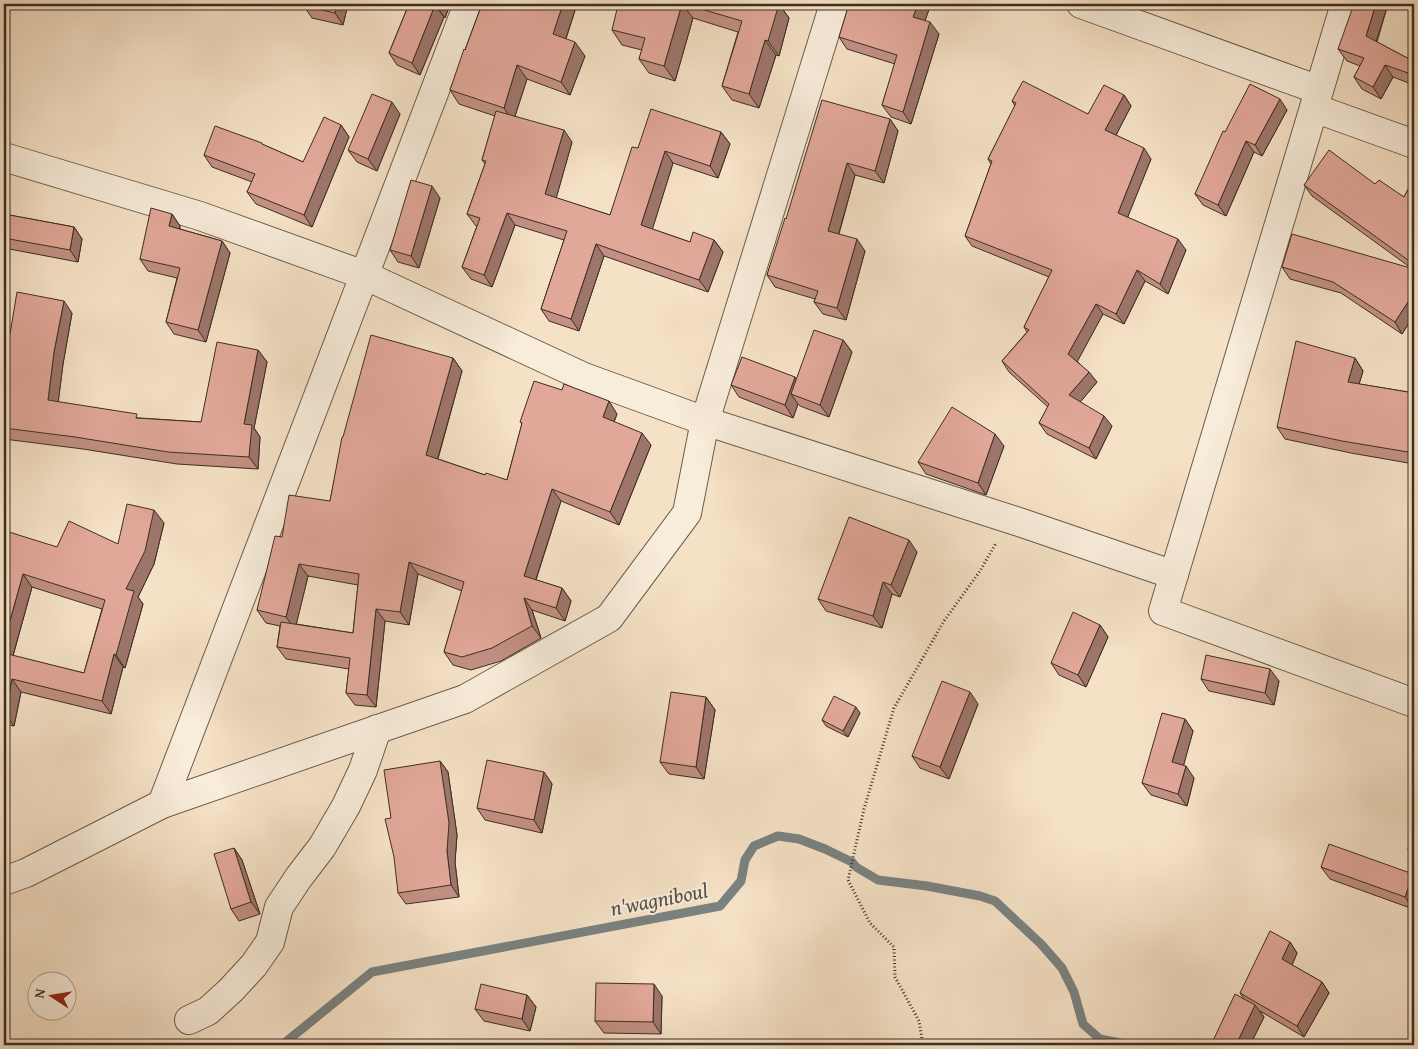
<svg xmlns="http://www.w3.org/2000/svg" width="1418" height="1049" font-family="'Gentium Book Plus',serif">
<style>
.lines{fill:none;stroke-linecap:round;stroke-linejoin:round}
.stream{stroke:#7a8281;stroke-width:9}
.minor-casing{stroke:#6a5c4a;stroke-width:30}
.path{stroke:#3c2f21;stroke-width:3;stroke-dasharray:1 2.5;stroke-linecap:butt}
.minor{stroke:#f8ecda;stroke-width:28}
.wall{fill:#c29084;stroke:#3c2f21;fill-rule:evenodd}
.shaded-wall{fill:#9e756b;stroke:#3c2f21}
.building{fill:#e1a799;stroke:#3c2f21}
.labels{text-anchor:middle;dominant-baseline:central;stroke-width:4;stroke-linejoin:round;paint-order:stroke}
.water-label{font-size:21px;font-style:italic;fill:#565249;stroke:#f8ecda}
</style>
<rect width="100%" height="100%" fill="#f5e1c6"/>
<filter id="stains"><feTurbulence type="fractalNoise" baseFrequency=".004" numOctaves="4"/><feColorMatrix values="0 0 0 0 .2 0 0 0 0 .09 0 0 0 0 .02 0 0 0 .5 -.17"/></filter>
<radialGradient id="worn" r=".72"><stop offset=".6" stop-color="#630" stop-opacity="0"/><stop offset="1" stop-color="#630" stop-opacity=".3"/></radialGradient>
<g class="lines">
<polyline class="stream" points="282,1045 372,972 720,906 741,881 745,860 754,846 778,836 799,839 825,849 852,862 856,867 878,880 927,886 980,896 995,901 1041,944 1062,968 1074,992 1083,1024 1100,1039 1130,1045"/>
<defs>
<g id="minor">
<polyline points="1081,4 1319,90"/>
<polyline points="1345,4 1163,611 1414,703"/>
<polyline points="1314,108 1414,144"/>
<polyline points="4,157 200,216 364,275 584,377 705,421 1022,523 1174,575"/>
<polyline points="162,804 468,4"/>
<polyline points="4,881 26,873 162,804 465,699 609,618 687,513 705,421 834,4"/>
<polyline points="189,1020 208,1011 231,990 254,965 270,942 279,907 299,877 322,847 346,806 363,770 377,729"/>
</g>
</defs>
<use href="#minor" class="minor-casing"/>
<polyline class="path" points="923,1045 919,1021 895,977 894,947 870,923 848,880 864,809 894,708 944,621 980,571 996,543"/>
<use href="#minor" class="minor"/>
</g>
<g class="wall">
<polygon points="348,4 343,25 312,18 304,6"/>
<polygon points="409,4 450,4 445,18 444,17 420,75 397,65 389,53"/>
<polygon points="482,4 577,4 566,39 585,56 570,95 527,79 515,116 572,142 556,198 610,215 638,148 721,132 730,144 718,178 673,163 652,229 690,242 714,240 723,252 708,292 604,256 579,331 549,321 541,309 564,240 515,225 492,287 471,279 462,267 477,226 476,226 467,214 485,164 482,160 495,116 459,104 450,90"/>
<polygon points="627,4 779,4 789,18 779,56 776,55 759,108 732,100 722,86 738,32 693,18 675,81 649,73 639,59 642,50 622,45 612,30 626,8"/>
<polygon points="931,4 925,20 939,34 911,124 891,117 882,105 895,64 847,49 839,37"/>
<polygon points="1388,4 1377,42 1413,61 1414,62 1414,85 1393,77 1381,99 1362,89 1354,77 1360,66 1347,61 1338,49"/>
<polygon points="1124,95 1131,106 1116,135 1151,159 1127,218 1186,250 1168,294 1145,281 1124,324 1103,314 1077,361 1097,382 1080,402 1112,426 1096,459 1047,434 1039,423 1048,407 1009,372 1002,361 1027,332 1024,327 1049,277 972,246 965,236 991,164 988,159 1015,106 1012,101 1088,114"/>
<polygon points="1287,110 1262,156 1254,152 1226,216 1203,205 1195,194 1225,132"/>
<polygon points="400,114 377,171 357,162 348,150"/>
<polygon points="890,119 898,131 884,183 855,175 839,234 865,251 846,320 823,314 814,302 815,299 775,287 767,275 786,219"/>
<polygon points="341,125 349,137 312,227 256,204 247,192 252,182 212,167 204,155 264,145 303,162"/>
<polygon points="1414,178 1414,315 1402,334 1341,293 1290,279 1282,267 1411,268 1312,196 1304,185 1375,184 1404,197"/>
<polygon points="440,198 419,268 398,262 390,250"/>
<polygon points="4,214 74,227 82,239 78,262 4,248"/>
<polygon points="172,214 180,226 180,229 222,241 230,253 206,342 174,334 166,322 177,278 148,271 140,259"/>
<polygon points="72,313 63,364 58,402 139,418 201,422 258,350 267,362 254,428 260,437 258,469 177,464 83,449 4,439 4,334 10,334"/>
<polygon points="843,340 852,352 829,417 800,406 798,404 793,418 739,397 731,385 795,377 796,379"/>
<path d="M453,358L462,371L438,459L485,475L507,480L522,424L520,422L617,414L614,422L651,445L619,525L561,501L536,580L562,588L571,601L565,621L532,610L541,638L501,661L471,670L453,665L444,652L462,591L418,574L409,625L385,621L376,707L355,705L346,693L349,669L286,659L277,647L280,626L266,623L257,610L282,537L330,501L343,437ZM308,576L358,585L353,633L296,624Z"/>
<polygon points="1355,358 1363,371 1359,384 1414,393 1414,464 1351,453 1285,439 1277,427"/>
<polygon points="1004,446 986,495 926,474 918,462"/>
<path d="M164,523L154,564L138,597L143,604L125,668L123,667L111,714L21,692L14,726L4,724V550L118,544ZM32,587L102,609L84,673L13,656Z"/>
<polygon points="917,552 900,597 892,594 882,628 826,611 818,599"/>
<polygon points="1100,625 1108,637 1086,687 1059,675 1051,663"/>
<polygon points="1201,679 1279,681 1274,705 1209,691"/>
<polygon points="706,697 715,710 704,779 669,774 660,762"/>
<polygon points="978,704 949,779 920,768 912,756"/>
<polygon points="860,713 848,737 826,726 822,720"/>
<polygon points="1185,719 1193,731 1183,766 1194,778 1187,806 1151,795 1142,783"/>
<polygon points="440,761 448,772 457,835 455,862 459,897 406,904 398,893"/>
<polygon points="544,772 552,784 542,833 485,820 477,808"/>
<polygon points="1414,834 1414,858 1408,849"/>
<polygon points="234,848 242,860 260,914 239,921 231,909"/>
<polygon points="1321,867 1414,875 1414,907 1413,909 1330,879"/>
<polygon points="1290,942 1297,953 1292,965 1322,982 1329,993 1304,1037 1260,1011 1264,1017 1250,1045 1210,1045 1244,999 1240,993"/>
<polygon points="527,995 536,1007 530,1031 484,1021 475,1009"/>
<polygon points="662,996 661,1034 604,1033 595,1021"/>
</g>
<g class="shaded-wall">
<polygon points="337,4 348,4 343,25 335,13"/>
<polygon points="437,4 450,4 445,18 436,6"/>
<polygon points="563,4 577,4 563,47 553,34"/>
<polygon points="682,4 693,18 675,81 664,66"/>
<polygon points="769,4 779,4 789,18 779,56 768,41"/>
<polygon points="918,4 931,4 922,29 913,17"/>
<polygon points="1376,4 1388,4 1374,48 1366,36"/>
<polygon points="435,5 444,17 420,75 412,63"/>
<polygon points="930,22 939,34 911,124 903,112"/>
<polygon points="765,40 776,55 759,108 749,94"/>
<polygon points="575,42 585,56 570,95 561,82"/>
<polygon points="1413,61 1414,62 1414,83 1408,73"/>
<polygon points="517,65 527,79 513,122 504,108"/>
<polygon points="1385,65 1393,77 1381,99 1373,87"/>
<polygon points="1124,95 1131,106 1113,141 1105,130"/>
<polygon points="1280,99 1287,110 1262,156 1255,145"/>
<polygon points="392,102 400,114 377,171 368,159"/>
<polygon points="890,119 898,131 884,183 875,171"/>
<polygon points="341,125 349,137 312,227 304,215"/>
<polygon points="564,130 572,142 554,206 545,194"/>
<polygon points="721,132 730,144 718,178 710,166"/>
<polygon points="1246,141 1254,152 1226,216 1218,205"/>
<polygon points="1144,148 1151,159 1125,224 1118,213"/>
<polygon points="665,151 673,163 650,237 641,225"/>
<polygon points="847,163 855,175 836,243 828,231"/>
<polygon points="432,186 440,198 419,268 411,256"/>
<polygon points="507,213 515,225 492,287 484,275"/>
<polygon points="172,214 180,226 177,238 169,226"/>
<polygon points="74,227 82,239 78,262 70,250"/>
<polygon points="857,239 865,251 846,320 837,308"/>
<polygon points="1178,239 1186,250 1168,294 1160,284"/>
<polygon points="714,240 723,252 708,292 699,280"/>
<polygon points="222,241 230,253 206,342 198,330"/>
<polygon points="596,244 604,256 579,331 571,319"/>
<polygon points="1414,248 1414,269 1408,260"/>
<polygon points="1137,270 1145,281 1124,324 1116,314"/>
<polygon points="64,301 72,313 63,364 57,412 48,400 54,352"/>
<polygon points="1408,302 1414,311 1414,315 1402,334 1395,322"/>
<polygon points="1096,304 1103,314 1076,364 1068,354"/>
<polygon points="843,340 852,352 829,417 820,405"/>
<polygon points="258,350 267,362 254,428 260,437 258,469 249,457 244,424"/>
<polygon points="453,358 462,371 435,468 426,455"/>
<polygon points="1355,358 1363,371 1356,394 1348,382"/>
<polygon points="1089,372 1097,382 1077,406 1069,395"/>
<polygon points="795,377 804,389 791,394 798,404 793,418 785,405"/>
<polygon points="609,401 617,414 611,429 603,417"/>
<polygon points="1104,416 1112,426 1096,459 1089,448"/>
<polygon points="642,433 651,445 619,525 610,512"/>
<polygon points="995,434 1004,446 986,495 978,483"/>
<polygon points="552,489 561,501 533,588 524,576"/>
<polygon points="154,510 164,523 154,564 138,597 143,604 125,668 116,655 126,589"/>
<polygon points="909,540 917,552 900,597 891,585"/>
<polygon points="409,562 418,574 409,625 400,612"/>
<polygon points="299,564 308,576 295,630 286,617"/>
<polygon points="23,574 32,587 10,666 4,657 4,642"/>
<polygon points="883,582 892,594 882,628 873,616"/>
<polygon points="562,588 571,601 565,621 556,608"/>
<polygon points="524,598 532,610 541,638 532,626"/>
<polygon points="376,609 385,621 376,707 367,695"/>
<polygon points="1100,625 1108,637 1086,687 1078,675"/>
<polygon points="114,654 123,667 111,714 102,701"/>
<polygon points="1270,669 1279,681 1274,705 1265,693"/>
<polygon points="12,679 21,692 14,726 5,713"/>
<polygon points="970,692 978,704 949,779 940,767"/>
<polygon points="706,697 715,710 704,779 696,767"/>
<polygon points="856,707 860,713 848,737 843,731"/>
<polygon points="1185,719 1193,731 1181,775 1172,762"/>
<polygon points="440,761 448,772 457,835 455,862 459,897 451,885 447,851"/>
<polygon points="1186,766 1194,778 1187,806 1178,794"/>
<polygon points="544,772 552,784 542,833 534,820"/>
<polygon points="234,848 242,860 260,914 251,902"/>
<polygon points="1413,874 1414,875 1414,907 1413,909 1405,897"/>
<polygon points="1290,942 1297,953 1290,970 1282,959"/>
<polygon points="1322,982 1329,993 1304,1037 1297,1026"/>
<polygon points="654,984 662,996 661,1034 653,1022"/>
<polygon points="527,995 536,1007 530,1031 522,1019"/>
<polygon points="1255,1005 1264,1017 1250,1045 1236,1045"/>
</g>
<g class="building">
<polygon points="304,4 337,4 335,13 304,6"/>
<polygon points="409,4 437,4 436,6 435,5 412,63 389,53"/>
<polygon points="482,4 563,4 553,34 575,42 561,82 517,65 504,108 450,90 464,49 465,50"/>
<polygon points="627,4 682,4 664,66 639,59 645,38 612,30 618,5 626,8"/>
<polygon points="684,4 779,4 768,41 765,40 749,94 722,86 742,21"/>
<polygon points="849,4 918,4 913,17 930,22 903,112 882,105 897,55 839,37"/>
<polygon points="1354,4 1376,4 1366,36 1413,61 1408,73 1385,65 1373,87 1354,77 1364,58 1338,49"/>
<polygon points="1023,81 1088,114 1104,85 1124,95 1105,130 1144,148 1118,213 1178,239 1160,284 1137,270 1116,314 1096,304 1068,354 1089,372 1069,395 1104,416 1089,448 1039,423 1049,404 1002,361 1029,330 1024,327 1052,270 965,236 992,161 988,159 1016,103 1012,101"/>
<polygon points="1250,84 1280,99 1255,145 1246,141 1218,205 1195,194 1223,131 1225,132"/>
<polygon points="372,94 392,102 368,159 348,150"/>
<polygon points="822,100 890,119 875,171 847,163 828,231 857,239 837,308 814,302 818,291 767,275 785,218 786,219"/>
<polygon points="651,109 721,132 710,166 665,151 641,225 690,242 693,232 714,240 699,280 596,244 571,319 541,309 567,231 507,213 484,275 462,267 480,218 467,214 486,161 482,160 496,111 564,130 545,194 610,215 632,147 638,148"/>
<polygon points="324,117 341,125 304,215 247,192 255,174 204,155 215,126 262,143 262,144 303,162"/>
<polygon points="1329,150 1375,184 1379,180 1404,197 1414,178 1414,248 1408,260 1304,185"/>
<polygon points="411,180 432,186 411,256 390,250"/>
<polygon points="151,208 172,214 169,226 222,241 198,330 166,322 180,268 140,259"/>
<polygon points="4,214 74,227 70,250 4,238"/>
<polygon points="1292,234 1414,269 1414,306 1408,302 1395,322 1333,282 1282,267"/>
<polygon points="17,292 64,301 54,352 48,400 137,414 136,418 201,422 217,342 258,350 244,424 252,425 249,457 168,452 75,437 4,428 4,334 10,334"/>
<polygon points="814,330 843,340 820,405 791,394"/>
<polygon points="371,335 453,358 426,455 485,475 486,473 507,480 522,423 520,422 534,381 562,390 564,384 609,401 603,417 642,433 610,512 552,489 524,576 562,588 556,608 524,598 532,626 492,648 462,657 444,652 464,582 409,562 400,612 376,609 367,695 346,693 350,658 277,647 281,622 353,633 359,574 299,564 286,617 257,610 275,536 282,537 289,495 330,501 342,437 343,437"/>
<polygon points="1296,341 1355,358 1348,382 1414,393 1414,453 1342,441 1277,427"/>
<polygon points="742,357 795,377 785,405 731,385"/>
<polygon points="952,407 995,434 978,483 918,462"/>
<polygon points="127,504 154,510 145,551 126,589 134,591 116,655 114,654 102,701 12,679 5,713 4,713 4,653 84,673 105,600 23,574 4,642 4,550 9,532 57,547 69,521 118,544"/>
<polygon points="849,517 909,540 891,585 883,582 873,616 818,599"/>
<polygon points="1073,612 1100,625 1078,675 1051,663"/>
<polygon points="1206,655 1270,669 1265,693 1201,679"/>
<polygon points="942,681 970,692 940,767 912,756"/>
<polygon points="671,692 706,697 696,767 660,762"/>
<polygon points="834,696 856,707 843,731 822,720"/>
<polygon points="1162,713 1185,719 1172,762 1186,766 1178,794 1142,783"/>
<polygon points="487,760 544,772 534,820 477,808"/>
<polygon points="440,761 449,823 447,851 451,885 398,893 394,857 385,819 391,818 384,770"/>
<polygon points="1414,834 1414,852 1408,849"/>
<polygon points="1329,844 1413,874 1405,897 1321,867"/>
<polygon points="234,848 251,902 231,909 214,854"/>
<polygon points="1270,931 1290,942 1282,959 1322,982 1297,1026 1240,993"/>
<polygon points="596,983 654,984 653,1022 595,1021"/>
<polygon points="481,984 527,995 522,1019 475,1009"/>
<polygon points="1235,994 1255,1005 1236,1045 1211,1045"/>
</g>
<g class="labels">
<g class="water-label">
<text transform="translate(659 899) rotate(-11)">n'wagniboul</text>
</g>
</g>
<rect width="1418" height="1049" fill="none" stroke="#f5e1c6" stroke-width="20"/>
<rect x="5" y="5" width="1408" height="1039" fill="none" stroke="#3c2f21" stroke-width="2.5"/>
<rect x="10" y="10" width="1398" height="1029" fill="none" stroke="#3c2f21"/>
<g transform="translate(52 996) rotate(282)"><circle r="24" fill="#f8ecda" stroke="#ada090"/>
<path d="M0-4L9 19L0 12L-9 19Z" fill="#8f2418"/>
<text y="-8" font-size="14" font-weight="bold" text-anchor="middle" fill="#3c2f21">N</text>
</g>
<rect width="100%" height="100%" filter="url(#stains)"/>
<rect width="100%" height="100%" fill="url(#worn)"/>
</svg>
